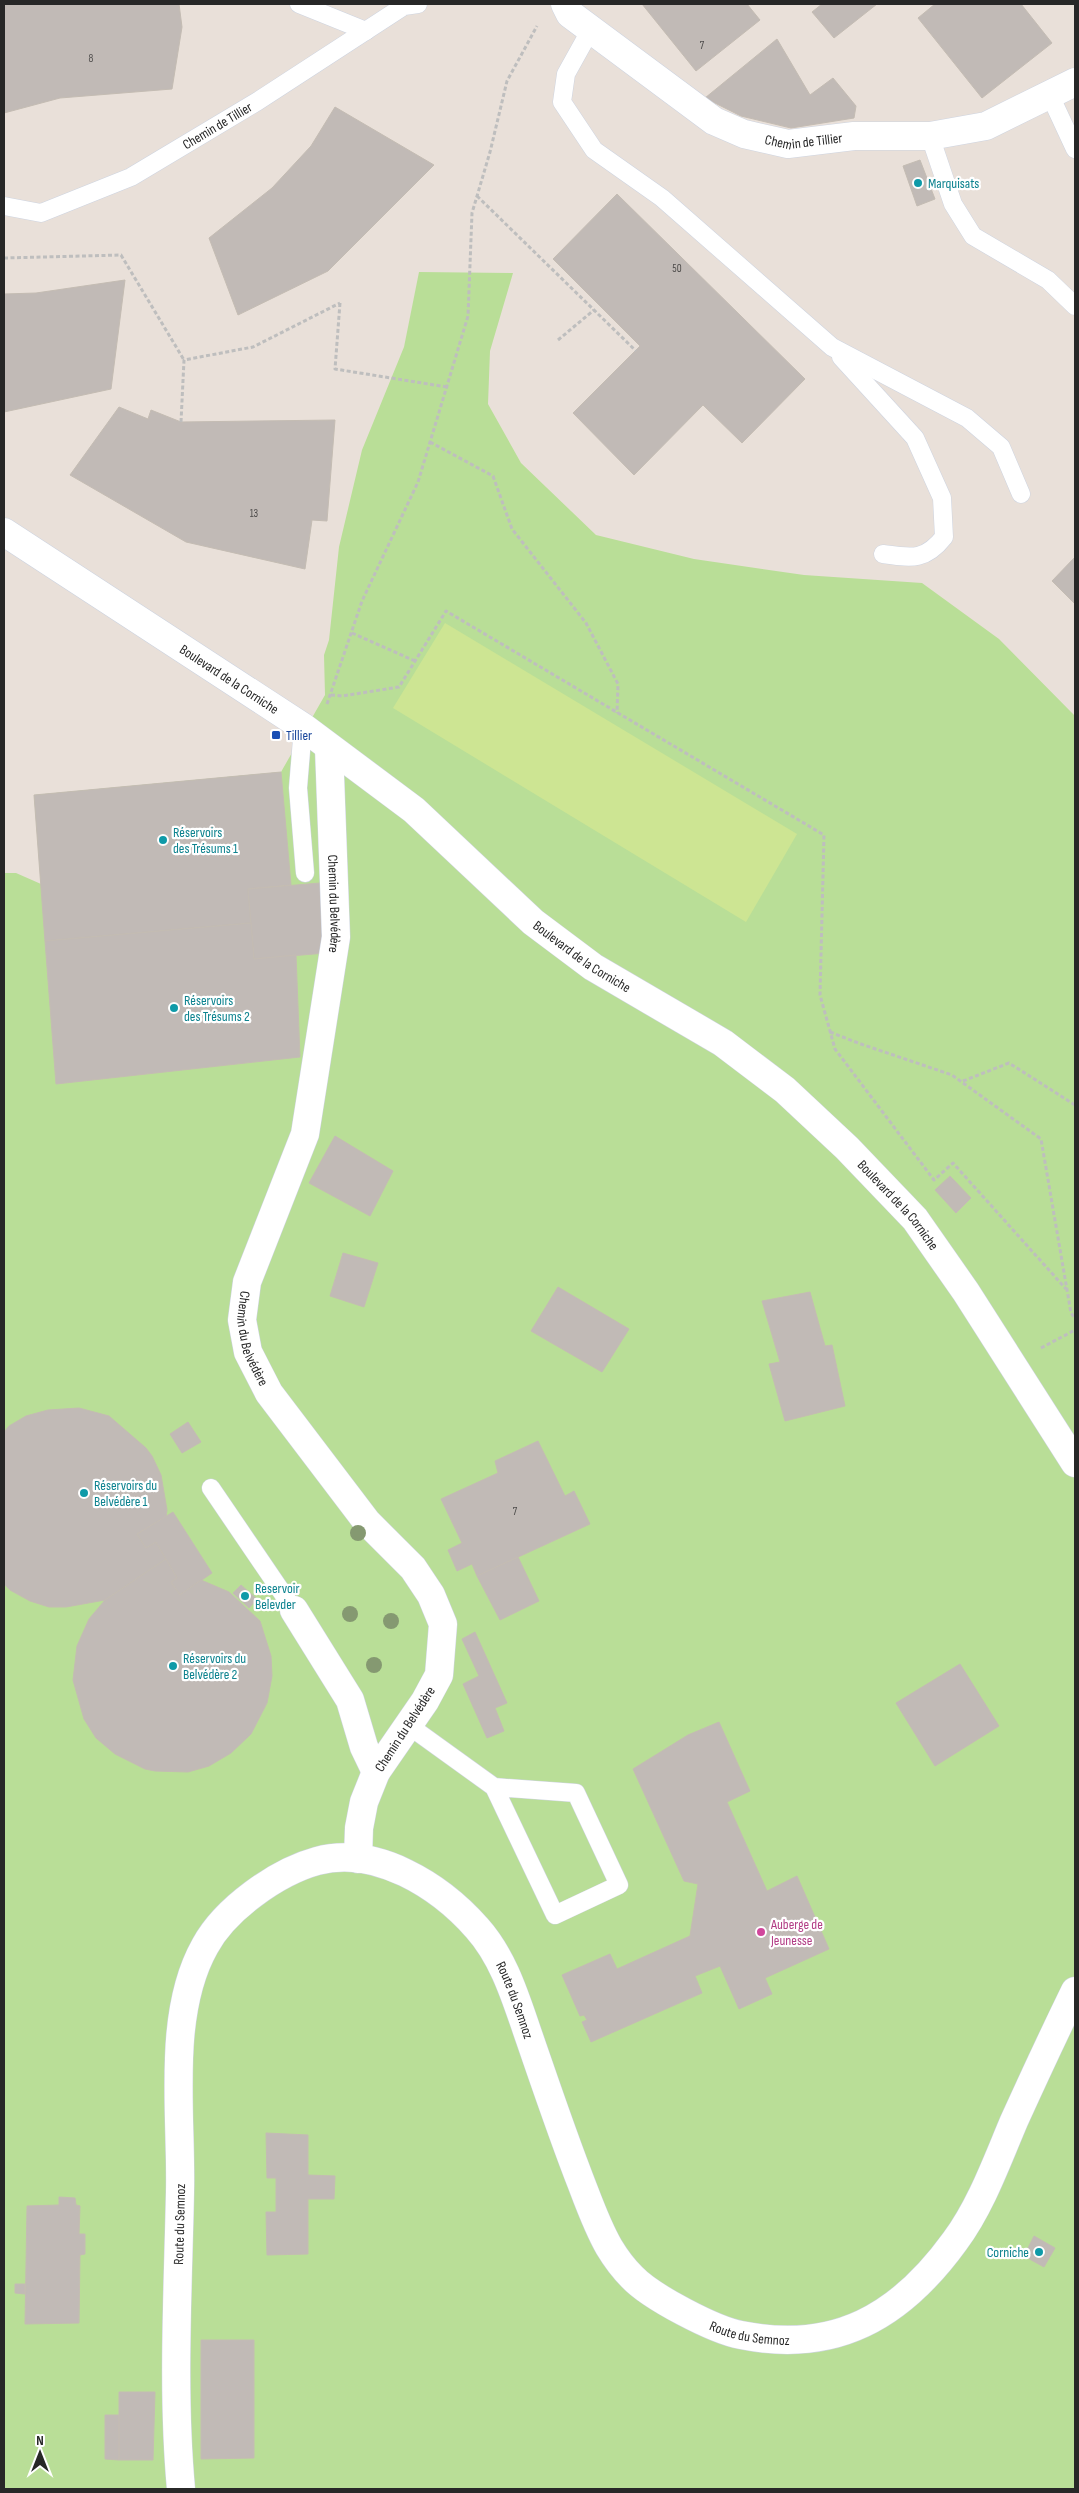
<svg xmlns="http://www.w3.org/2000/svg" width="1079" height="2493" font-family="'Sofia Sans Condensed',sans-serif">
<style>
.green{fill:#b9de97}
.pitch{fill:#cde593}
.building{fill:#c1bab6;stroke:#c4bcb3}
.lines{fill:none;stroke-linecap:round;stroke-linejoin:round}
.service-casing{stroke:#ced4e0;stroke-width:19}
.minor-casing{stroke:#ced4e0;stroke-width:29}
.secondary-casing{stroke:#ced4e0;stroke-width:29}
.path{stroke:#bebebe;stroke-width:3;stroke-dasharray:4 2.5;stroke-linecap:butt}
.service{stroke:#fff;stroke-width:18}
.minor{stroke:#fff;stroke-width:28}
.secondary{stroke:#fff;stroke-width:28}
.tree{fill:#859971}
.culture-dot{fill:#0f9aa8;stroke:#fff;stroke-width:2}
.transit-dot{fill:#1a4fb4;stroke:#fff;stroke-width:2}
.hotel-dot{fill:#d1479c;stroke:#fff;stroke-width:2}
.labels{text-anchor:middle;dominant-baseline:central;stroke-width:4.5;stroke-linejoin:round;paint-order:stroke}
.number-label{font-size:11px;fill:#4e4c4b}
.street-label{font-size:14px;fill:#272727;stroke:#fff}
.culture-label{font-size:14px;fill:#0d838f;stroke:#fff;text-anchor:start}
.transit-label{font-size:14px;fill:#164399;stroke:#fff;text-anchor:start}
.hotel-label{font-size:14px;fill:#b23c85;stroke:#fff;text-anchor:start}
</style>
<rect width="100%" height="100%" fill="#e9e0d9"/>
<polygon class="green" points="419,272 513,273 490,351 488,404 521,463 596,535 694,559 804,575 922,583 999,639 1075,716 1075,2489 4,2489 4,873 16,873 41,884 34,795 281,772 325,695 324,655 329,640 339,547 362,450 404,347"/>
<polygon class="pitch" points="445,623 797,834 746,922 393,708"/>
<g class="building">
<polygon points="8,4 179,4 182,27 172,89 60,98 4,113 4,6"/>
<polygon points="642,4 747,4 760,20 696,71"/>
<polygon points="822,4 877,4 834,38 812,12"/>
<polygon points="935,4 1021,4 1052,43 982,98 918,18"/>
<polygon points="777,39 810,95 833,78 856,106 854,118 791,128 741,116 705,98"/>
<polygon points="335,107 434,165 328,271 238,315 209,238 272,188 311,146"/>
<polygon points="920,160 935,199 917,206 903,166"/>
<polygon points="617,194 805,379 742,443 703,405 634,475 573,413 640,346 553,259"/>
<polygon points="125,280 111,389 4,412 4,294 36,293"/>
<polygon points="119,407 148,419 151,410 181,422 335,420 327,521 312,520 305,569 186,542 70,475"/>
<polygon points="1075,557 1075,604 1052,581"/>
<polygon points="281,772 291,885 248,889 251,923 45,941 34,795"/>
<polygon points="320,883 326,953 254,959 248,889"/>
<polygon points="251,923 254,959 296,955 300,1057 56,1084 45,941"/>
<polygon points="335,1136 393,1171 370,1216 309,1183"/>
<polygon points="950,1176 971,1198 956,1213 935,1190"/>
<polygon points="343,1253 378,1263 364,1307 330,1296"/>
<polygon points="558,1287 629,1329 602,1372 531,1331"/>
<polygon points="810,1292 825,1346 832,1345 845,1406 785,1421 769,1364 780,1362 762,1301"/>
<polygon points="79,1408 109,1416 146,1448 152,1456 161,1475 167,1510 166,1517 137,1534 146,1548 156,1542 166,1559 105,1600 66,1607 49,1607 30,1601 10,1590 4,1584 4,1432 9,1426 26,1416 48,1410"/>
<polygon points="188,1422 201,1442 182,1453 170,1434"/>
<polygon points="538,1441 565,1496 574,1491 590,1524 477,1576 472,1564 457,1571 448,1550 462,1543 441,1499 498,1473 495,1461"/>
<polygon points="173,1512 212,1573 180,1595 171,1582 177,1578 156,1542 146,1548 137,1534"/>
<polygon points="518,1557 539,1601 500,1620 477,1576"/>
<polygon points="166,1559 177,1578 171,1582 180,1595 201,1580 229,1592 260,1621 271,1656 272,1676 267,1703 251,1734 231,1753 209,1766 188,1772 155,1771 145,1769 115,1754 96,1738 84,1719 73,1680 77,1646 89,1619 105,1600"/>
<polygon points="241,1585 257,1599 249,1608 233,1593"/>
<polygon points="475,1632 507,1703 495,1708 504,1731 487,1738 463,1684 479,1676 462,1639"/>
<polygon points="960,1664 999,1726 935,1766 896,1703"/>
<polygon points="719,1722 750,1791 727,1802 767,1891 797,1876 829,1949 765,1978 772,1994 739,2009 720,1966 695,1976 702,1993 591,2042 582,2022 587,2020 584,2015 580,2016 562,1975 610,1954 617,1969 690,1936 698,1884 684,1881 633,1769 688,1735"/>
<polygon points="266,2133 308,2135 308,2175 335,2176 334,2199 308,2199 308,2254 267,2255 266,2212 276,2212 276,2178 267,2178"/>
<polygon points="59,2197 75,2198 76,2205 80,2206 79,2234 85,2234 85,2254 80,2255 79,2323 25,2324 27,2206 59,2205"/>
<polygon points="1034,2236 1055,2248 1044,2267 1024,2256"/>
<polygon points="15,2284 25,2284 25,2294 15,2293"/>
<polygon points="201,2340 254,2340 254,2458 201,2459"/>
<polygon points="119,2392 155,2392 153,2460 119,2460"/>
<polygon points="105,2415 119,2415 119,2460 105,2459"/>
</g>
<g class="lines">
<defs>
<g id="service">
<polyline points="299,4 366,31"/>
<polyline points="591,29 566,74 562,102 594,150 662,198 832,347 967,418 1001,447 1021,494"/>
<polyline points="1049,93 1075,149"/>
<polyline points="930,136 953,204 973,236 1048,280 1075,306"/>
<path id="s1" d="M4,206L41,213L131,177L258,101L404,6L418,4"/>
<path d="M841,357L915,438L942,498L944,537C925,561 912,558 883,554"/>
<polyline points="303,727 298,788 305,873"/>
<polyline points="211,1488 294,1610"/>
<polyline points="408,1725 494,1787 576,1793 619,1885 555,1915 494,1787"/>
</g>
<g id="minor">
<path id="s2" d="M565,4L570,14L714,121L744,134L788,144L854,136H930L986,126L1075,82"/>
<path id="s3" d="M329,748L336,937L305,1134L247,1282L242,1320L248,1352L269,1393L367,1522L413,1568L431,1595L443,1624L439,1675L425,1701L376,1772L364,1802L359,1828L358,1859"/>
<polyline points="294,1610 350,1700 364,1747 376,1772"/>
</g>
<g id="secondary">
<path id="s4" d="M4,532L303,727L414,810L533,922L593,967L723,1043L785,1090L847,1148L915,1219L966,1292L1075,1463"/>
<path id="s5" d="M181,2489C172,2391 178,2291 180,2192C182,2115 166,2015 205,1946C225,1909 277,1872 317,1861C376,1845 440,1886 477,1928C503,1957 515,1996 527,2031C545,2083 562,2134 582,2185C590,2206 598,2228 609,2247C615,2257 624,2269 632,2277C651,2297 714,2330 741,2335C835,2354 900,2317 955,2241C981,2206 997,2161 1014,2121C1034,2077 1054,2034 1075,1991"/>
</g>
</defs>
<use href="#service" class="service-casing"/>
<use href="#minor" class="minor-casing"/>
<use href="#secondary" class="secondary-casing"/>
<g class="path">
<polyline points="477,196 636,351"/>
<polyline points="4,258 121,255 184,360"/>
<polyline points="340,303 335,369 447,387"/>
<polyline points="558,340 594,310"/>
<polyline points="181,422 184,360 253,347 340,303"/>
<polyline points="430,442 493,476 512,529 586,623 618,684 617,713"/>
<polyline points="352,633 415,661"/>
<polyline points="331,695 342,696 399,687 446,611 824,835 820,995 835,1049 934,1180 953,1163 1066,1289"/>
<polyline points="327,704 362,601 418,482 468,316 472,213 490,152 507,81 537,26"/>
<polyline points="830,1032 858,1043 952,1075 1041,1139 1071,1313 1075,1318"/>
<polyline points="963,1081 1009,1063 1075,1105"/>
<polyline points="1041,1348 1075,1330"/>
</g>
<use href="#service" class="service"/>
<use href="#minor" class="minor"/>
<use href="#secondary" class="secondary"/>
</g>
<g class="tree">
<circle cx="358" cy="1533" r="8"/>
<circle cx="350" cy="1614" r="8"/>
<circle cx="391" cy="1621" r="8"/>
<circle cx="374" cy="1665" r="8"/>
</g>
<g class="culture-dot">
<circle cx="918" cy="183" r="5"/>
<circle cx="163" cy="840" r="5"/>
<circle cx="174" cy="1008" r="5"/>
<circle cx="84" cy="1493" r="5"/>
<circle cx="245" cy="1596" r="5"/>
<circle cx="173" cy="1666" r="5"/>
<circle cx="1039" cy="2252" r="5"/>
</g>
<rect class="transit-dot" x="271" y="730" width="10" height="10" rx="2.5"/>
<circle class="hotel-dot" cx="761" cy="1932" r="5"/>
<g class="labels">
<g class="number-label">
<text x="702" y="45">7</text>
<text x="91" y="58">8</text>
<text x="677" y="268">50</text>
<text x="254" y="513">13</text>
<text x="515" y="1511">7</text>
</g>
<g class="street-label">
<text stroke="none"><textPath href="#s1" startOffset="235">Chemin de Tillier</textPath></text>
<text stroke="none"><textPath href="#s2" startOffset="284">Chemin de Tillier</textPath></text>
<text stroke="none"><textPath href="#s4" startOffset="269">Boulevard de la Corniche</textPath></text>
<text stroke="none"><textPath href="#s3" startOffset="156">Chemin du Belvédère</textPath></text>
<text stroke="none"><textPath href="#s4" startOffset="719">Boulevard de la Corniche</textPath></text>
<text stroke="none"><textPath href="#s4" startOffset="1124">Boulevard de la Corniche</textPath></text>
<text stroke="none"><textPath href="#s3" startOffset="606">Chemin du Belvédère</textPath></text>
<text transform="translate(405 1729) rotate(-57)">Chemin du Belvédère</text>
<text stroke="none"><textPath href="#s5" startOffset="955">Route du Semnoz</textPath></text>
<text stroke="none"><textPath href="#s5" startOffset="265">Route du Semnoz</textPath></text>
<text stroke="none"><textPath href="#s5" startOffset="1390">Route du Semnoz</textPath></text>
</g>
<g class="culture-label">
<text x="928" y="183">Marquisats</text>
<text x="173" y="832">Réservoirs<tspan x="173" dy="16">des Trésums 1</tspan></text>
<text x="184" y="1000">Réservoirs<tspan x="184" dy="16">des Trésums 2</tspan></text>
<text x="94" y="1485">Réservoirs du<tspan x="94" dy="16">Belvédère 1</tspan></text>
<text x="255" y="1588">Reservoir<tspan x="255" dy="16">Belevder</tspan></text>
<text x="183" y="1658">Réservoirs du<tspan x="183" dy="16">Belvédère 2</tspan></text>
<text x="1029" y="2252" text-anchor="end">Corniche</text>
</g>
<g class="transit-label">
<text x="286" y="735">Tillier</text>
</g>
<g class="hotel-label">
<text x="771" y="1924">Auberge de<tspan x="771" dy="16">Jeunesse</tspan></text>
</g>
</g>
<rect width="1079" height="2493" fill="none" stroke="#272727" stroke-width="10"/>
<g transform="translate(40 2453)" stroke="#ffffff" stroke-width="4" paint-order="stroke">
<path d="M0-4L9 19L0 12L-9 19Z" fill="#272727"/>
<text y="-8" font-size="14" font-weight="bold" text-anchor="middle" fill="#272727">N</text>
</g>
</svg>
